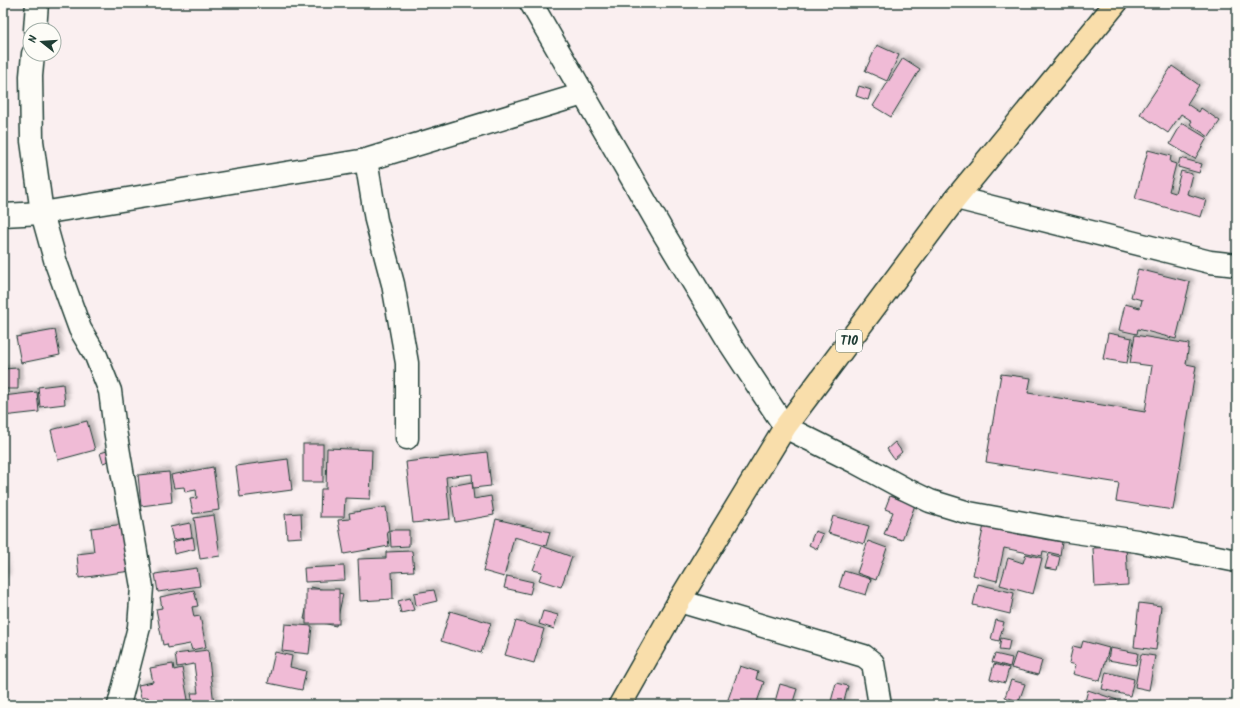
<svg xmlns="http://www.w3.org/2000/svg" width="1240" height="708" font-family="Kalam,sans-serif">
<style>
.building{fill:#f0bbd6;stroke:#1f3d34;filter:url(#shadow)}
.lines{fill:none;stroke-linecap:round;stroke-linejoin:round}
.minor-casing{stroke:#1f3d34;stroke-width:25}
.highway-casing{stroke:#1f3d34;stroke-width:25}
.minor{stroke:#fdfcf7;stroke-width:22}
.highway{stroke:#f9deab;stroke-width:22}
.labels{text-anchor:middle;dominant-baseline:central;stroke-width:3;stroke-linejoin:round;paint-order:stroke}
.shield{fill:#fdfcf7;stroke:#62766e;stroke-width:1}
.shield-label{font-size:13px;font-weight:bold;fill:#1f3d34}
</style>
<defs>
<filter id="shadow"><feDropShadow dx="3.5" dy="-3.5" stdDeviation="2" flood-color="#0004"/></filter>
</defs>
<rect width="100%" height="100%" fill="#faeff0"/>
<filter id="ink" filterUnits="userSpaceOnUse"><feTurbulence type="fractalNoise" baseFrequency=".025" numOctaves="2"/><feDisplacementMap in="SourceGraphic" scale="8" xChannelSelector="R" yChannelSelector="G"/><feConvolveMatrix kernelMatrix="1 2 1 2 8 2 1 2 1" color-interpolation-filters="sRGB"/></filter>
<g filter="url(#ink)">
<g class="building">
<polygon points="877,45 899,55 887,81 865,71"/>
<polygon points="903,58 920,69 891,117 873,106"/>
<polygon points="1172,66 1199,85 1187,104 1199,112 1201,108 1220,121 1209,137 1190,124 1192,121 1181,114 1168,133 1140,114"/>
<polygon points="859,86 871,90 868,100 856,96"/>
<polygon points="1182,123 1207,138 1195,159 1170,144"/>
<polygon points="1148,150 1171,156 1170,162 1176,164 1169,191 1175,193 1181,171 1192,174 1187,194 1206,200 1201,217 1135,199"/>
<polygon points="1180,158 1202,164 1199,173 1178,167"/>
<polygon points="1138,269 1190,282 1176,339 1138,329 1137,334 1119,330 1125,304 1140,308 1142,300 1131,297"/>
<polygon points="55,330 60,355 21,363 16,337"/>
<polygon points="1108,333 1132,338 1127,363 1103,359"/>
<polygon points="1135,335 1189,344 1186,364 1196,366 1173,510 1116,501 1119,483 986,462 1001,374 1031,378 1028,393 1145,412 1152,366 1130,363"/>
<polygon points="18,368 18,389 3,389 3,369"/>
<polygon points="63,384 65,404 40,407 38,387"/>
<polygon points="37,392 39,412 3,416 3,396"/>
<polygon points="87,421 95,450 58,460 51,430"/>
<polygon points="895,442 902,452 894,459 887,449"/>
<rect x="303" y="444" width="20" height="38"/>
<polygon points="327,448 372,450 370,499 345,498 344,517 320,517 321,489 326,489"/>
<polygon points="114,449 117,458 103,463 100,453"/>
<polygon points="487,452 491,486 473,488 472,474 446,477 450,519 413,523 406,462"/>
<polygon points="288,459 292,490 240,497 236,466"/>
<polygon points="213,467 219,510 193,514 190,499 197,498 196,490 185,492 184,487 174,488 171,475"/>
<polygon points="169,472 172,502 141,506 138,475"/>
<polygon points="472,482 474,499 491,496 494,515 455,522 450,486"/>
<polygon points="890,496 915,505 902,540 884,534 893,512 885,509"/>
<polygon points="386,507 389,531 387,531 389,546 344,554 338,520 350,519 349,513"/>
<polygon points="301,513 302,537 287,538 285,514"/>
<polygon points="214,515 220,556 200,559 194,518"/>
<polygon points="833,516 869,526 864,544 828,533"/>
<polygon points="496,519 550,532 546,546 514,537 504,577 483,571"/>
<polygon points="190,523 192,537 173,540 170,527"/>
<polygon points="125,524 131,571 79,578 77,554 94,552 91,528"/>
<polygon points="984,525 1062,542 1060,555 1043,551 1042,556 1004,548 997,581 973,575"/>
<polygon points="390,530 409,530 409,546 391,547"/>
<polygon points="815,531 823,534 817,549 809,545"/>
<polygon points="193,537 195,549 174,554 172,542"/>
<polygon points="868,541 887,548 876,580 857,573"/>
<polygon points="542,546 572,557 561,587 539,580 542,572 533,570"/>
<polygon points="1126,547 1128,585 1095,587 1093,548"/>
<polygon points="412,551 414,571 392,572 393,599 360,601 358,559 386,558 386,552"/>
<polygon points="3,554 6,578 3,578"/>
<polygon points="1026,554 1042,558 1033,594 1000,585 1008,558 1023,563"/>
<polygon points="1049,554 1060,557 1057,570 1045,568"/>
<polygon points="344,566 345,580 305,582 304,568"/>
<polygon points="197,568 200,586 158,592 155,574"/>
<polygon points="844,571 871,579 866,595 839,587"/>
<polygon points="507,576 533,582 530,594 504,588"/>
<polygon points="978,584 1014,593 1010,614 973,605"/>
<polygon points="311,587 343,594 336,626 304,619"/>
<rect x="306" y="589" width="33" height="35"/>
<polygon points="194,590 198,606 192,607 194,617 200,616 206,647 192,650 190,644 168,648 167,644 163,645 156,609 162,608 160,597"/>
<polygon points="434,590 437,601 416,606 414,593"/>
<polygon points="410,598 414,610 401,613 398,601"/>
<polygon points="1139,603 1161,606 1156,650 1134,647"/>
<polygon points="450,611 491,623 481,653 441,641"/>
<polygon points="543,611 558,615 554,629 539,624"/>
<polygon points="996,620 1004,622 999,641 991,639"/>
<polygon points="516,621 544,629 534,663 505,655"/>
<polygon points="285,624 312,626 309,654 282,651"/>
<polygon points="1001,638 1010,640 1008,651 999,650"/>
<polygon points="1083,641 1109,648 1100,681 1073,674 1076,665 1069,663 1073,646 1081,648"/>
<polygon points="1110,648 1138,653 1136,665 1108,660"/>
<polygon points="208,650 214,705 193,705 191,693 198,693 194,664 177,667 175,654"/>
<polygon points="275,652 292,656 290,667 306,671 302,690 268,683"/>
<polygon points="1016,653 1042,661 1038,675 1011,668"/>
<polygon points="995,654 1012,658 1010,667 992,662"/>
<polygon points="1141,654 1155,656 1149,690 1135,687"/>
<polygon points="173,664 174,670 182,668 189,705 156,705 155,702 149,703 148,697 141,698 138,685 153,682 150,668"/>
<polygon points="994,664 1009,668 1005,683 990,679"/>
<polygon points="740,666 758,672 756,679 764,682 756,705 726,705"/>
<polygon points="1106,672 1134,679 1130,696 1102,689"/>
<polygon points="1011,680 1025,684 1019,701 1005,697"/>
<polygon points="836,683 848,686 843,705 830,705"/>
<polygon points="780,684 797,689 792,705 774,705"/>
<polygon points="1088,690 1117,700 1115,705 1084,705"/>
</g>
<g class="lines">
<defs>
<g id="minor">
<polyline points="531,3 664,234 731,345 785,427 855,462 905,489 930,501 969,513 1062,530 1137,541 1237,561"/>
<polyline points="35,30 37,3"/>
<polyline points="33,54 31,76 32,141 42,213 56,263 80,329 96,356 110,391 115,430 142,587 139,627 119,705"/>
<polyline points="366,160 376,220 393,284 407,363 407,438"/>
<polyline points="956,198 1210,262 1237,265"/>
<polyline points="3,215 42,213 366,160 583,94"/>
<polyline points="679,601 864,656 873,663 880,705"/>
</g>
<polyline id="highway" points="620,705 679,601 785,427 956,198 1116,3"/>
</defs>
<use href="#minor" class="minor-casing"/>
<use href="#highway" class="highway-casing"/>
<use href="#minor" class="minor"/>
<use href="#highway" class="highway"/>
</g>
</g>
<g class="labels">
<rect class="shield" x="836" y="330" width="26" height="22" rx="3"/>
<g class="shield-label">
<text x="849" y="341">T10</text>
</g>
</g>
<rect width="1240" height="708" fill="none" stroke="#fdfcf7" stroke-width="16"/>
<rect x="8" y="8" width="1224" height="692" fill="none" stroke="#1f3d34" stroke-width="1.5" filter="url(#ink)"/>
<g transform="translate(42 42) rotate(287)"><circle r="19" fill="#fdfcf7" stroke="#a4b0a9"/>
<path d="M0-3L7 15L0 10L-7 15Z" fill="#1f3d34"/>
<text y="-6" font-size="11" font-weight="bold" text-anchor="middle" fill="#1f3d34">N</text>
</g>
</svg>
